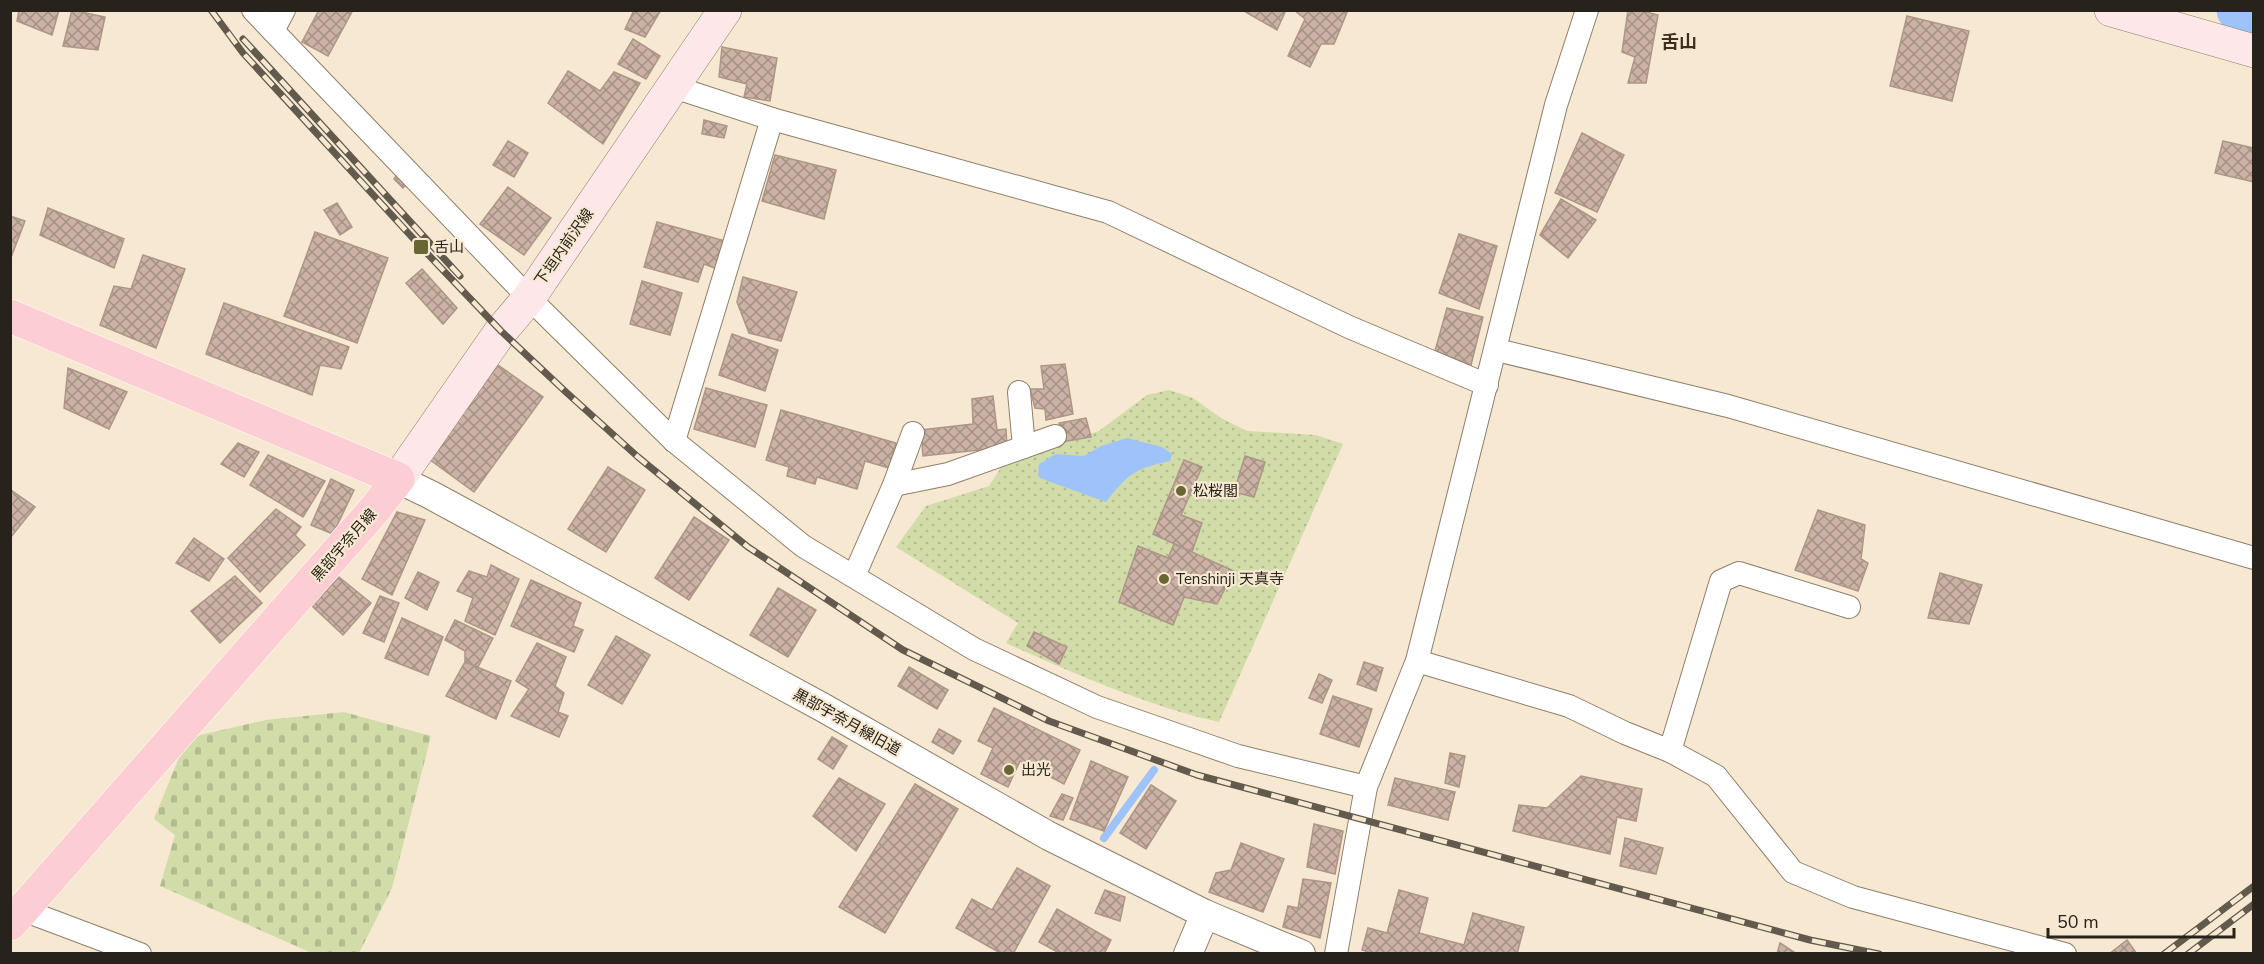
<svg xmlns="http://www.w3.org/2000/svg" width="2264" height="964" font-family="'Nunito Sans','Noto Sans JP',sans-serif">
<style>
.cemetery{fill:url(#cemetery-stones)}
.garden{fill:url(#garden-dots)}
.water{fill:#9ec3fb}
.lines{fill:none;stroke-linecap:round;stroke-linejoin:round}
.stream{stroke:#9ec3fb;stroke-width:8}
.river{stroke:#9ec3fb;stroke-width:45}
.building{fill:url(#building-cross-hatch);stroke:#ad9688;stroke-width:1.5}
.minor-casing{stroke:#8d7f6a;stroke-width:24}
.tertiary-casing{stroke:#8d7f6a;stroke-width:30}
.secondary-casing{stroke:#8d7f6a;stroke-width:34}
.primary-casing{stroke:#fff;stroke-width:34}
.minor{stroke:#fff;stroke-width:22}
.tertiary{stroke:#fff;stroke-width:28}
.secondary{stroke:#fee7e9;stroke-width:33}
.primary{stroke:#fcced3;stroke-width:33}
.rail-casing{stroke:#625a4d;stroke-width:7}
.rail{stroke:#f7e8d1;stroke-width:4.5;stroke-dasharray:14;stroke-linecap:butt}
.poi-dot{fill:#6a6633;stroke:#f7e8d1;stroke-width:2}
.labels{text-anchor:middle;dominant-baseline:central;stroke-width:4.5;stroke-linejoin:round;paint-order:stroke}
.poi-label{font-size:15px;fill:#28231a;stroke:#f7e8d1;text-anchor:start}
.street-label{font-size:15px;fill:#28231a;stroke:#f7e8d1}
.quarter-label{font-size:18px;font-weight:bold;fill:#3c301d;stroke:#f7e8d1}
</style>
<defs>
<pattern id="cemetery-stones" width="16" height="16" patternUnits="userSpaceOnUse" patternTransform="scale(1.5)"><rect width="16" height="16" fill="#d1dca9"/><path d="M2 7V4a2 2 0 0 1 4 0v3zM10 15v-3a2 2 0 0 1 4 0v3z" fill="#b3bc91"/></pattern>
<pattern id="garden-dots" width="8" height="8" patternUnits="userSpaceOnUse" patternTransform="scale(1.5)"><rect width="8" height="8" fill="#d1dca9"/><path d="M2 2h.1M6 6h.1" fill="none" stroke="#b3bc91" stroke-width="1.8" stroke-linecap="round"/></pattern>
<pattern id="building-cross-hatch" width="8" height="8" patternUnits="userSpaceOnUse" patternTransform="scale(1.5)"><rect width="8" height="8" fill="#cbb2a4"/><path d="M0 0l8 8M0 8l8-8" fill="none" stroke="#a59085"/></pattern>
</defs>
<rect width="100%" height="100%" fill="#f7e8d1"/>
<polygon class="cemetery" points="344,712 431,736 392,888 359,953 312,953 160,886 175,835 154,819 187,738 266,720"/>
<path class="garden" d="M1169,390L1193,398L1221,418L1247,431L1316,435L1343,444L1219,722C1145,705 1075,674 1006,643L1018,623L896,547L926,506L989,486L1002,466L1038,450L1099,431L1147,395Z"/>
<path class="water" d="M1127,438L1162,447L1172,454L1170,461C1134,469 1129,473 1106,502L1045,480L1038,476L1039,464L1056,454L1084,456L1101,446Z"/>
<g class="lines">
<polyline class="stream" points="1104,838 1154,770"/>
<polyline class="river" points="2239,10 2254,15"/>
</g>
<g class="building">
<polygon points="19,10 59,10 52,35 17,21"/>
<polygon points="72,10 105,17 98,50 63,46"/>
<polygon points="319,10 353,10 328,56 302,42"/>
<polygon points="634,10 661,10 645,37 625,29"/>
<polygon points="1242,10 1286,10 1277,30"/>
<polygon points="1294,10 1348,10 1334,44 1321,44 1310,67 1288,56 1305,19"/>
<polygon points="1628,10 1639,10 1658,15 1646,83 1628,83 1635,57 1622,52"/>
<polygon points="1907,16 1969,31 1952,101 1890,86"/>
<polygon points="633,39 660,56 646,79 618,64"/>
<polygon points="722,47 777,58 770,101 744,97 747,84 719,77"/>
<polygon points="568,71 600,91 614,72 640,83 603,144 548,103"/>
<polygon points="704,120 727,126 724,138 702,134"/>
<polygon points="1582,133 1624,155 1597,212 1555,193"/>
<polygon points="508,141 528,153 514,177 493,165"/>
<polygon points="2223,141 2254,148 2254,182 2215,173"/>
<polygon points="775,155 836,170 824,219 762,201"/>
<polygon points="397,175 406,185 403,188 394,179"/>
<polygon points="508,187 551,218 524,255 480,224"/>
<polygon points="1561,199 1596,220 1568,258 1540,235"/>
<polygon points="337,203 352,227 340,235 324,210"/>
<polygon points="48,208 124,239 114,268 40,235"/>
<polygon points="10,216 25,221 10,260"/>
<polygon points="657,222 725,241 717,269 704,264 698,282 644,267"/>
<polygon points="315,232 388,258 357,343 284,316"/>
<polygon points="1459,234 1497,246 1479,309 1439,293"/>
<polygon points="143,255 185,269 156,348 100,325 114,286 131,289"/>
<polygon points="422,269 457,308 443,324 406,283"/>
<polygon points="743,277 797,292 781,341 749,333 737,302"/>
<polygon points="642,281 682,293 670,335 630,324"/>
<polygon points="224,303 349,347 341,369 320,365 312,395 206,354"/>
<polygon points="1447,308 1483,317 1471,365 1435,351"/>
<polygon points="732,334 778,350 765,391 719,375"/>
<polygon points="1065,364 1073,414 1046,420 1045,409 1035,408 1030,389 1044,389 1041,366"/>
<polygon points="498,365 543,397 474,492 429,459"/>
<polygon points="68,368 127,392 109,429 64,408"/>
<polygon points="706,388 767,405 755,447 694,429"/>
<polygon points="993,396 997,430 1006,429 1007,447 923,456 921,430 973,424 972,399"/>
<polygon points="781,410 896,443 889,468 865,461 857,489 817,477 815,484 787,476 789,467 766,460"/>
<polygon points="1086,418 1091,437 1062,442 1059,423"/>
<polygon points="238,443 259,452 244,477 221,464"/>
<polygon points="268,455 325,481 303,517 250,485"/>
<polygon points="1245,456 1265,462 1254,497 1234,492"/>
<polygon points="1184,460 1202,467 1181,515 1202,523 1192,552 1153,534"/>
<polygon points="608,467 645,490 606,552 568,529"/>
<polygon points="331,479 354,490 333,534 311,525"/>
<polygon points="11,490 35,507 11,537 10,536"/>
<polygon points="276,509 301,527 295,535 305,545 260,592 228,558"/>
<polygon points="1818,510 1865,525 1861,559 1868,563 1858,591 1795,570"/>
<polygon points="397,512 425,520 392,595 362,579"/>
<polygon points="694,517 729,540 689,600 655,578"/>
<polygon points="194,538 224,559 209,581 176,563"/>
<polygon points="1174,544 1234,571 1217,604 1184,597 1173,625 1119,602 1138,546 1168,558"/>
<polygon points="491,565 519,579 495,635 465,621 473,598 457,591 469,571 487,577"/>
<polygon points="418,572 439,582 427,610 405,598"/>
<polygon points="1940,573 1982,585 1969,624 1928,618"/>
<polygon points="235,576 262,603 220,643 191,611"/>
<polygon points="339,577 371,603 343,635 312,606"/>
<polygon points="531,580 581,603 573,626 583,630 574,652 511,626"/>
<polygon points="778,588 816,610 788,657 750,635"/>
<polygon points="380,596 399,603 384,642 363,633"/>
<polygon points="402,618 443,637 428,675 385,658"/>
<polygon points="455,620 493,638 478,667 465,662 465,651 445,640"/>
<polygon points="1034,632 1067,647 1059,664 1027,646"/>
<polygon points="616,636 650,655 622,704 588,685"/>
<polygon points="537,643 566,657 555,686 564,693 558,712 568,716 559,737 511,716 529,689 516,681"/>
<polygon points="465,662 511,681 496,719 446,696"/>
<polygon points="1364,662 1383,668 1376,691 1357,684"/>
<polygon points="909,667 948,690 937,709 898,686"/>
<polygon points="1319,674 1332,680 1322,703 1309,698"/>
<polygon points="1333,696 1372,709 1359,747 1320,734"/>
<polygon points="994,708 1080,750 1064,784 1020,761 1008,787 981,774 993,748 978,741"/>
<polygon points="939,729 961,741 953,754 932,742"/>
<polygon points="832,737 847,746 833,769 818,759"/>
<polygon points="1450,753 1465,756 1459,787 1445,783"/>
<polygon points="1091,761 1128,777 1104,831 1070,819"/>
<polygon points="1581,776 1642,789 1636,821 1617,817 1610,854 1513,831 1519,805 1547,808"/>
<polygon points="839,778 885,804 856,851 813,816"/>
<polygon points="1395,778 1455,792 1448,820 1388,805"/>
<polygon points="915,784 958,809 885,933 839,907"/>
<polygon points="1151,785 1176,801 1146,849 1120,833"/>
<polygon points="1062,794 1073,798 1063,820 1050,816"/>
<polygon points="1314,824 1343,831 1335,874 1307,867"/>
<polygon points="1625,838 1663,848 1656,874 1620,866"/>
<polygon points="1241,843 1284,859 1263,912 1209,892 1216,873 1231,870"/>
<polygon points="1017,868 1050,886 1013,954 1002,954 956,928 972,899 992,910"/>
<polygon points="1303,879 1331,883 1320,938 1283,927 1288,906 1298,908"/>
<polygon points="1105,890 1125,897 1120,921 1095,913"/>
<polygon points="1399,890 1428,898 1419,933 1464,945 1473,913 1524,927 1517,954 1375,954 1362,950 1368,928 1387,933"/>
<polygon points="1057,909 1111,940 1104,954 1061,954 1039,942"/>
<polygon points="2127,940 2137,954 2109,954"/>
<polygon points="1780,943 1797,954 1777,954"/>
</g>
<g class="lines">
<defs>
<g id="minor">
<polyline points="253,10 529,298 674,441 803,546 974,649 1097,707 1238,756 1366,787"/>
<polyline points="273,31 284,10"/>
<polyline points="674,87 772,119 1108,212 1349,327 1487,385"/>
<polyline points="1497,350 1728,406 2254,558"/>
<polyline points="1019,392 1024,447"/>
<polyline points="674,441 772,119"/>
<polyline points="894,485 948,474 1055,436"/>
<polyline points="854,576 894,485 913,433"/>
<polyline points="1417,661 1569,706 1625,733 1670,751 1716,776 1793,872 1853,897 2065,954"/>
<polyline points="1670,751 1721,581 1739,573 1849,607"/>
<polyline points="10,911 23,910 140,954"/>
<polyline points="1336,954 1366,787 1417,661 1556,105 1587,10"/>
</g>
<g id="tertiary">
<polyline points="398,479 431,495 822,707 1049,836 1205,914 1301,954"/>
<polyline points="1188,954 1205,914"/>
</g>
<g id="secondary">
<polyline points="2111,10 2254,51"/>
<polyline points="398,479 501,331 529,298 725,10"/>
</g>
<polyline id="primary" points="10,316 398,479 375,509 10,924"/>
</defs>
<use href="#minor" class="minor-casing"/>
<use href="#tertiary" class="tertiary-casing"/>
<use href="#secondary" class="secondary-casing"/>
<use href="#primary" class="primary-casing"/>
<use href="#minor" class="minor"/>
<use href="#tertiary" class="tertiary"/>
<use href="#secondary" class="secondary"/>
<use href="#primary" class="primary"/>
<defs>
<g id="rail">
<polyline points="211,10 243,53 421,247 501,331 567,393 638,457 748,547 903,650 1049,721 1197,775 1810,940 1879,954"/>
<polyline points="243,39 460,276"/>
<polyline points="2164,954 2254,886"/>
<polyline points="2188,954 2254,904"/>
</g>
</defs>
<use href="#rail" class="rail-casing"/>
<use href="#rail" class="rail"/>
</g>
<g class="poi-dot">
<rect x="413" y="239" width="16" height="16" rx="3"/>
<circle cx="1181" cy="491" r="6"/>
<circle cx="1164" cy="579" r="6"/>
<circle cx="1009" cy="770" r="6"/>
</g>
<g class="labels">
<g class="poi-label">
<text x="434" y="247">舌山</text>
<text x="1193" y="491">松桜閣</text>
<text x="1176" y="579">Tenshinji 天真寺</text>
<text x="1021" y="770">出光</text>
</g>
<g class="street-label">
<text transform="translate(564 247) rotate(-55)">下垣内前沢線</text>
<text transform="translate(344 545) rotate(-49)">黒部宇奈月線</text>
<text transform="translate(847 722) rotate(29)">黒部宇奈月線旧道</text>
</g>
<g class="quarter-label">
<text x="1679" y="42">舌山</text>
</g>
</g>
<rect width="2264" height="964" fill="none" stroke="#28231a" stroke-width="24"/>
<path d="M2048 928v9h186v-9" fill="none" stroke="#28231a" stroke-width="3"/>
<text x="2057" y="928" font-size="18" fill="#28231a" stroke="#f7e8d1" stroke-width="4.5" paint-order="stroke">50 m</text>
</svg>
